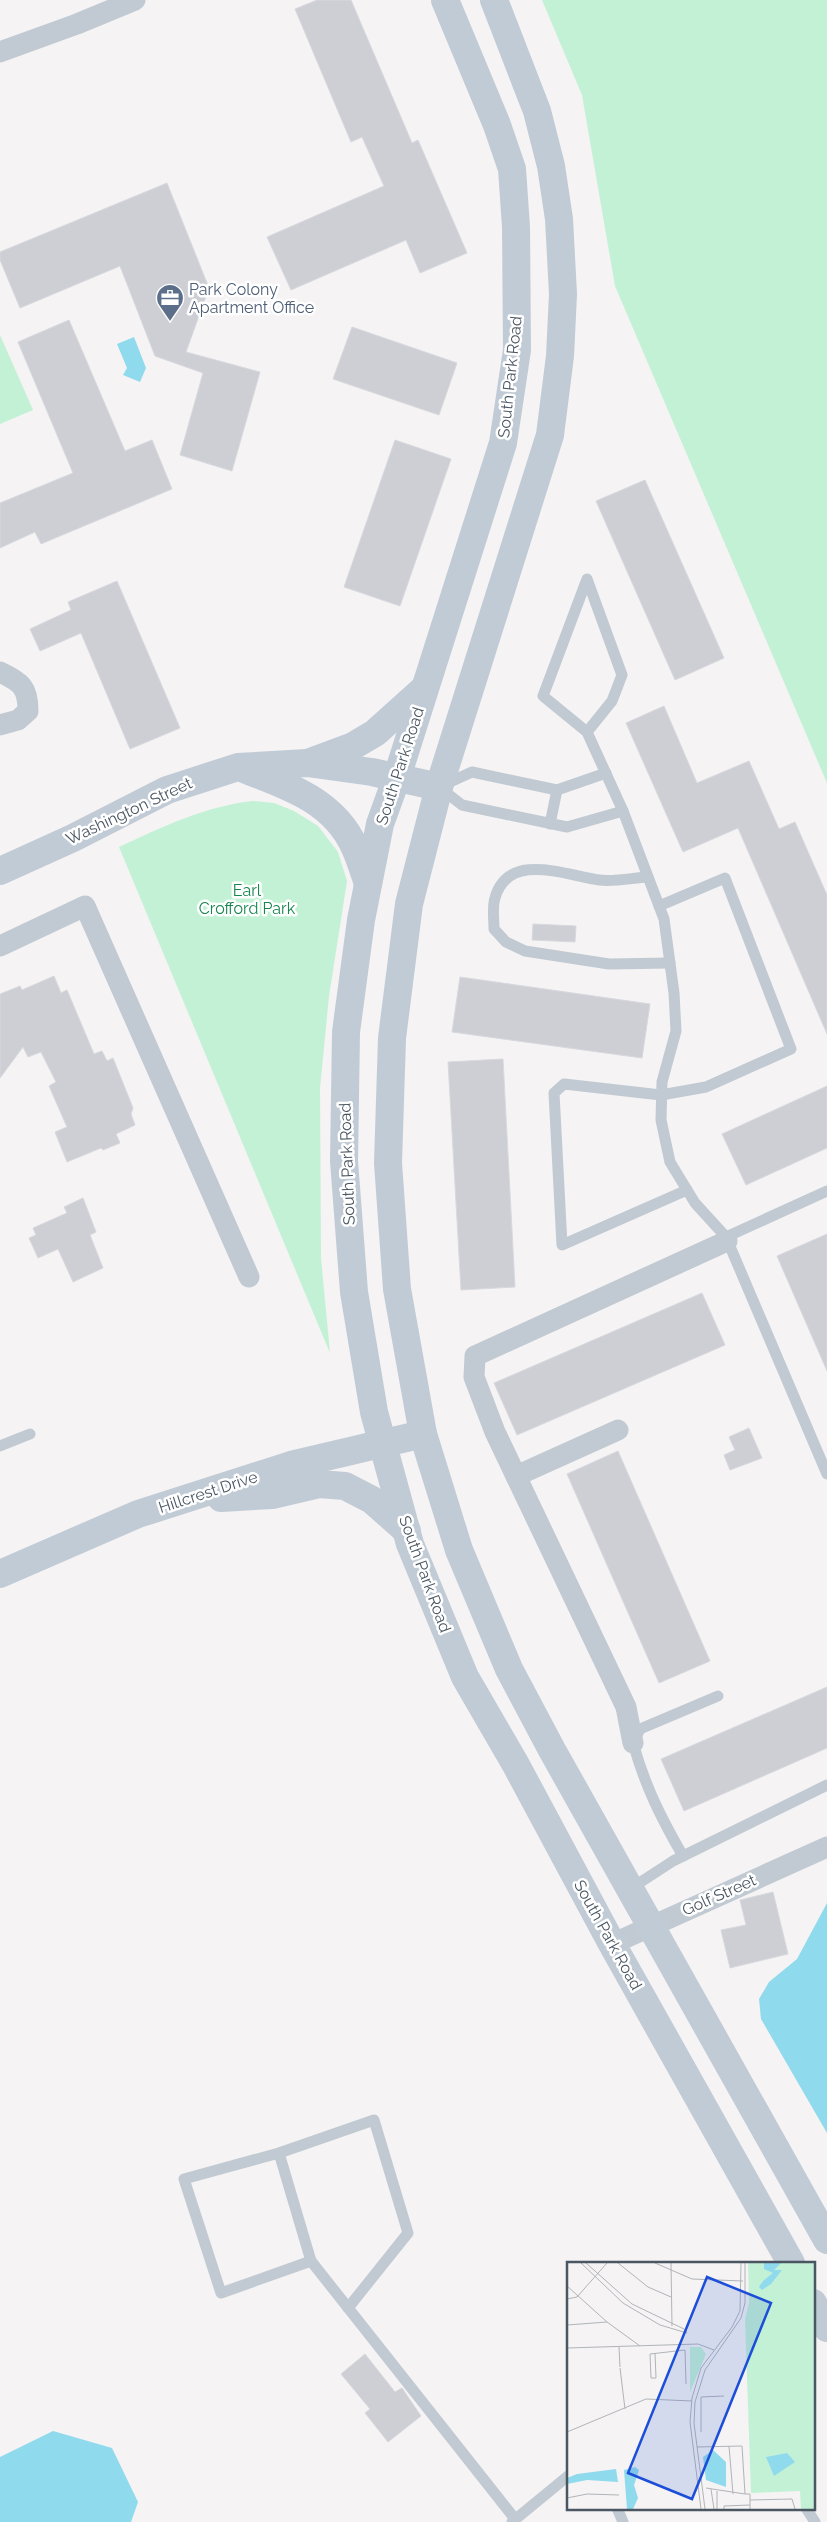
<svg xmlns="http://www.w3.org/2000/svg" width="827" height="2522" font-family="Raleway,sans-serif">
<style>
.green{fill:#c3f1d5}
.water{fill:#90daee}
.building{fill:#cdcfd5;stroke:#d7d9de}
.lines{fill:none;stroke-linecap:round;stroke-linejoin:round}
.lane{stroke:#c1cad2;stroke-width:11}
.street{stroke:#c1cad2;stroke-width:21}
.secondary{stroke:#c1cbd6;stroke-width:28}
.labels{text-anchor:middle;dominant-baseline:central;stroke-width:5;stroke-linejoin:round;paint-order:stroke}
.service-label{font-size:16px;fill:#4e5e75;stroke:#fff;text-anchor:start}
.street-label{font-size:16px;fill:#4a5661;stroke:#fff}
.park-label{font-size:16px;fill:#17864f;stroke:#fff}
.inset-road{fill:none;stroke:#b1b4b9;stroke-width:1}
.view{fill:#1d4ed8;fill-opacity:0.15;stroke:#1d4ed8;stroke-width:2.5}
.inset-edge{fill:none;stroke:#4a5661;stroke-width:2.5}
</style>
<rect width="100%" height="100%" fill="#f5f3f3"/>
<g class="green">
<polygon points="542,0 827,0 827,783 615,286 582,95"/>
<polygon points="0,335 33,410 0,424"/>
<path d="M253,801L274,803L294,811L318,826L338,852L347,881L329,996L320,1088L321,1258L330,1353L119,847C162,827 206,806 253,801Z"/>
</g>
<g class="water">
<polygon points="134,337 146,368 140,382 123,375 127,368 117,344"/>
<polygon points="827,1903 827,2133 761,2019 759,1999 769,1982 797,1959"/>
<polygon points="53,2431 112,2448 138,2502 131,2522 0,2522 0,2457"/>
</g>
<g class="building">
<polygon points="317,0 351,0 412,143 418,140 467,253 420,273 406,240 291,290 267,237 384,186 362,137 351,142 295,9"/>
<polygon points="167,183 209,288 186,352 260,372 232,471 180,455 203,373 155,356 120,266 20,308 0,260 0,252"/>
<polygon points="69,320 125,451 152,440 172,489 41,544 35,532 0,548 0,503 73,473 18,342"/>
<polygon points="352,327 457,363 439,415 333,379"/>
<polygon points="395,440 451,459 400,606 344,587"/>
<polygon points="645,480 724,658 675,680 596,501"/>
<polygon points="117,581 180,728 130,749 81,633 40,651 30,629 71,610 68,602"/>
<polygon points="664,706 697,783 749,761 779,829 795,822 827,895 827,1034 738,828 683,852 626,723"/>
<polygon points="533,924 576,926 575,942 532,940"/>
<polygon points="54,976 61,993 67,990 94,1054 102,1051 107,1061 113,1058 133,1108 131,1114 135,1125 116,1134 120,1143 103,1150 101,1148 67,1162 55,1132 67,1127 49,1086 56,1082 41,1052 28,1057 23,1047 0,1078 0,994 20,986 22,990"/>
<polygon points="460,977 650,1004 642,1058 452,1032"/>
<polygon points="503,1059 515,1287 461,1290 448,1062"/>
<polygon points="827,1086 827,1148 746,1185 722,1134"/>
<polygon points="83,1198 96,1232 90,1235 103,1268 73,1282 58,1249 38,1258 29,1238 36,1235 33,1228 67,1213 64,1207"/>
<polygon points="827,1234 827,1371 777,1256"/>
<polygon points="702,1293 725,1345 517,1435 494,1383"/>
<polygon points="749,1428 762,1458 730,1470 724,1455 735,1450 729,1437"/>
<polygon points="618,1451 710,1661 659,1683 567,1474"/>
<polygon points="827,1687 827,1748 684,1811 661,1759"/>
<polygon points="773,1892 788,1954 730,1968 721,1930 746,1925 740,1900"/>
<polygon points="365,2354 395,2392 402,2388 421,2416 388,2442 365,2413 370,2409 341,2374"/>
</g>
<g class="lines">
<g class="lane">
<polyline points="587,732 543,696 587,579 622,675 612,701 587,732 623,811 664,919 674,993 676,1031 662,1082 661,1120 670,1162 695,1203 726,1237 827,1474"/>
<polyline points="606,773 557,790 472,772 439,787 462,805 567,827 623,811"/>
<polyline points="550,824 557,790"/>
<path d="M648,877C632,878 614,882 599,880C565,875 508,851 495,898C492,907 494,919 494,929L506,942L525,951L609,964L670,963"/>
<polyline points="659,906 725,878 791,1049 706,1087 661,1095 564,1084 554,1093 562,1245 687,1190"/>
<polyline points="726,1237 827,1191"/>
<polyline points="0,1446 30,1434"/>
<path d="M683,1856C661,1818 645,1786 633,1743L640,1729L718,1696"/>
<polyline points="630,1889 673,1861 827,1785"/>
<polyline points="279,2153 311,2261 515,2519"/>
<polyline points="311,2261 221,2293 184,2179 279,2153 374,2120 408,2233 348,2308"/>
<polyline points="617,2508 623,2522"/>
<polyline points="806,2508 815,2522"/>
<polyline points="512,2522 568,2476"/>
</g>
<g class="street">
<polyline points="0,52 77,24 135,0"/>
<path d="M0,672C21,682 28,687 28,711L18,720L0,725"/>
<polyline points="0,946 85,906 249,1277"/>
<polyline points="516,1476 618,1430"/>
<polyline points="633,1743 626,1707 495,1432 474,1377 475,1356 727,1241"/>
<polyline points="612,1944 827,1847"/>
</g>
<g class="secondary">
<polyline points="445,0 497,125 512,169 516,227 517,350 503,443 397,777 380,824 361,920 346,1032 344,1161 354,1292 374,1412 410,1544 465,1677 516,1765 612,1944 791,2263"/>
<polyline points="494,0 537,111 551,166 559,219 563,294 560,356 550,435 439,787 409,904 392,1038 388,1163 397,1289 423,1434 459,1550 509,1669 552,1750 827,2240"/>
<polyline points="310,762 353,746 375,733 424,689"/>
<path d="M246,770C289,786 335,802 355,848C360,859 364,872 368,884"/>
<polyline points="0,871 73,838 167,790 238,767 307,763 372,772 439,787"/>
<polyline points="221,1498 272,1495 319,1484 345,1486 372,1500 407,1531"/>
<polyline points="0,1574 138,1514 291,1465 423,1434"/>
<polyline points="813,2303 827,2328"/>
</g>
</g>
<defs>
<symbol id="office-pin" viewBox="-11 -11 22 30"><path d="M0 17L-7.5 6A9.5 9.5 0 1 1 7.5 6Z" fill="#5c6f8a" stroke="#fff"/><path d="M-6-3h4V-5.5h4V-3h4V5H-6ZM-1-4.5V-3h2v-1.5ZM-6 0V1H6V0Z" fill="#fff"/></symbol>
</defs>
<g fill-rule="evenodd">
<use href="#office-pin" x="154" y="282" width="32" height="43"/>
</g>
<g class="labels">
<g class="service-label">
<text x="189" y="289">Park Colony<tspan x="189" dy="18">Apartment Office</tspan></text>
</g>
<g class="street-label">
<text transform="translate(510 377) rotate(-84)">South Park Road</text>
<text transform="translate(400 766) rotate(-72)">South Park Road</text>
<text transform="translate(129 811) rotate(-25)">Washington Street</text>
<text transform="translate(347 1164) rotate(-92)">South Park Road</text>
<text transform="translate(208 1492) rotate(-18)">Hillcrest Drive</text>
<text transform="translate(425 1574) rotate(70)">South Park Road</text>
<text transform="translate(719 1895) rotate(-24)">Golf Street</text>
<text transform="translate(608 1935) rotate(61)">South Park Road</text>
</g>
<g class="park-label">
<text x="247" y="890">Earl<tspan x="247" dy="18">Crofford Park</tspan></text>
</g>
</g>
<g transform="translate(567 2262)">
<rect width="248" height="248" fill="#f5f3f3"/>
<path d="M181,1H247V247H234L233,229L184,231L178,57L182,41ZM123,85H134L139,92L123,130Z" fill="#c3f1d5"/>
<path d="M197,1H214L207,8H215L204,22L195,28L192,25L196,19L206,11L197,7ZM146,188L159,200V225L139,218L136,195ZM220,191L228,200L207,214L199,195ZM68,205L72,208L67,223L71,236L66,247H60L57,208ZM49,207L51,220L20,218L0,222V216L10,212Z" fill="#90daee"/>
<path class="inset-road" d="M14,1L56,41L93,63L120,71L117,67L65,42L19,1M51,1L81,25L104,35M88,1L125,17L176,19M104,1L105,64M0,24L40,60L73,84M0,37L10,35L40,1M0,63L40,60M52,85L53,105M0,86L131,82L147,88M88,91L89,116H84L83,92L118,88L119,122M53,106L58,147M0,170L79,137L125,139M134,170V135L157,134M162,184L166,232M130,185L175,184L178,232H183V247M139,226L178,232M144,227L147,247M150,229V247M0,236L20,232L52,233M183,238L225,237L228,247M134,247L123,160L125,136L134,106L165,65L173,49L174,1M138,247L127,161L128,140L138,108L174,56L178,41V1M157,247V244L183,243"/>
<path class="view" d="M140,15L204,41L125,237L61,211Z"/>
<rect width="248" height="248" class="inset-edge"/>
</g>
</svg>
